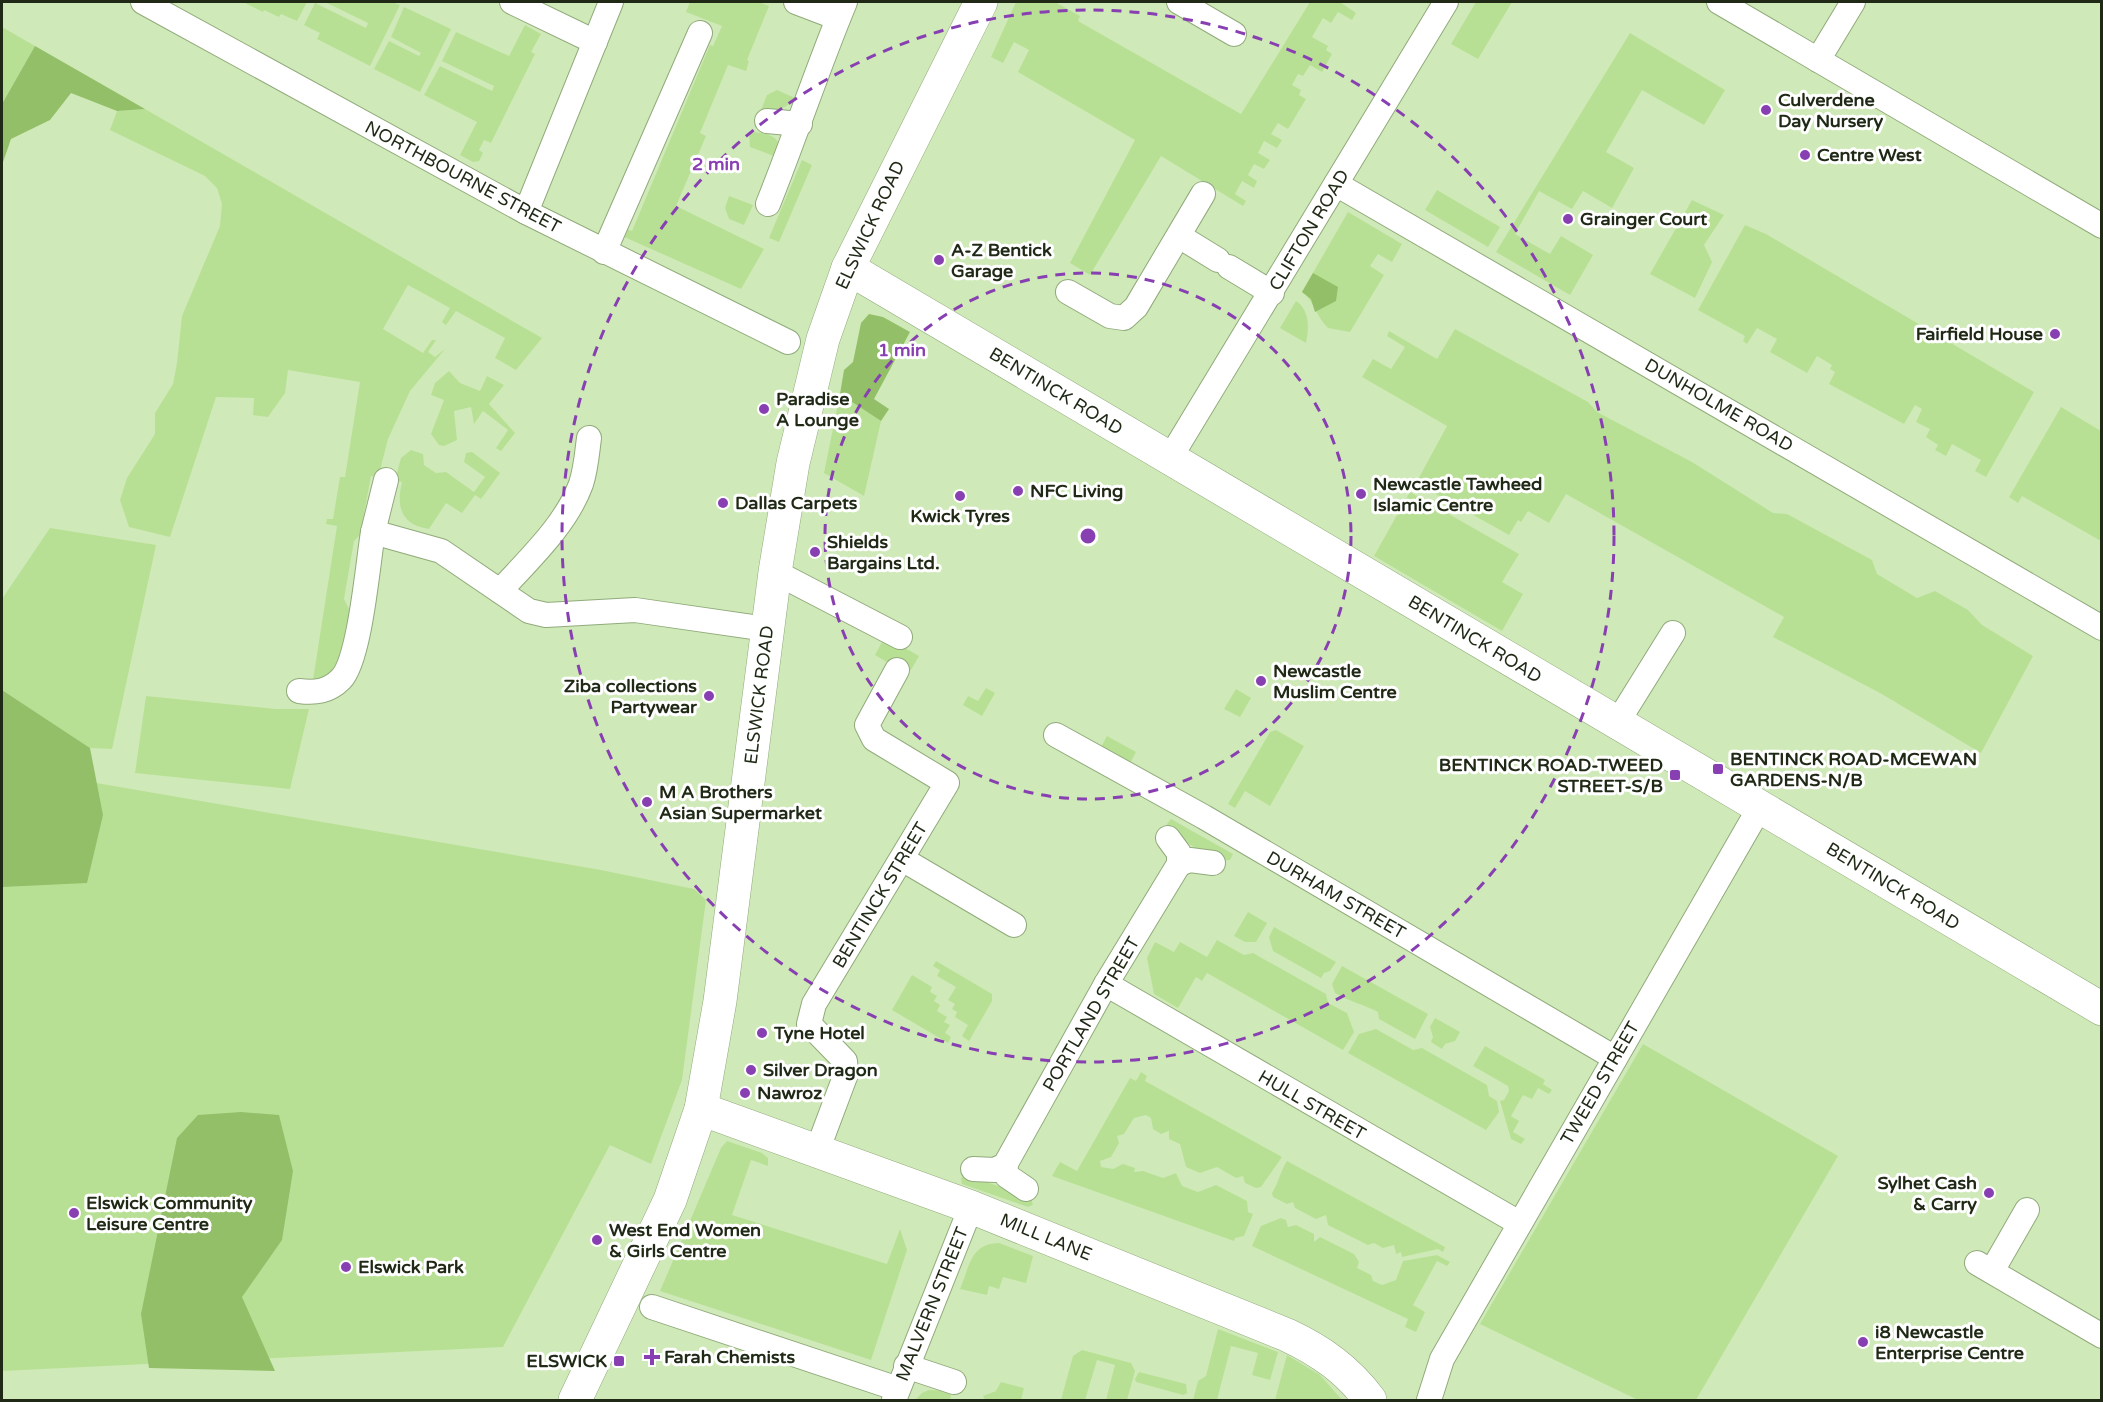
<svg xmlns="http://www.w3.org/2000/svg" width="2103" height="1402" font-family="'Varela Round',sans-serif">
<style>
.green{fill:#b8e095}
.forest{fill:#93bf68}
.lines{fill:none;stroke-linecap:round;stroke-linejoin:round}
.street-casing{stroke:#91aa7b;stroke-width:26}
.secondary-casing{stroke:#91aa7b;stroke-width:34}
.street{stroke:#fff;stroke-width:24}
.secondary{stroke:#fff;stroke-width:33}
.ring{fill:none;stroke:#883fb1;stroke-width:3;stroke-dasharray:10 8}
.poi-dot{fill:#883fb1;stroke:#fff;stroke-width:2}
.labels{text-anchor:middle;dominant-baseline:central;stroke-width:6;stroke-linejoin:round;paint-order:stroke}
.poi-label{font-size:18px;font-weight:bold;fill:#1f2916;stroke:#fff;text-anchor:start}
.street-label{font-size:18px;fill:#1f2916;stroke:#fff}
.centre{fill:#883fb1;stroke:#fff;stroke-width:3}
.ring-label{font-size:18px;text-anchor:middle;font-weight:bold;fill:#883fb1;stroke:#fff;stroke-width:6;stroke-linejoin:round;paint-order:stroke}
</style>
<rect width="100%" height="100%" fill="#cfeab8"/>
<g class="green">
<polygon points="243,2 307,2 297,21 281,14 279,17 264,10 263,12"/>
<polygon points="325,2 392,2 400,5 370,66 317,39 320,33 304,25 315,3 366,28 368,23"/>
<polygon points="690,2 759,2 769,6 747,60 749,61 746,71 728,65 700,133 706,136 676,206 764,249 741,289 622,236 624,228 632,231 710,45 713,46 722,26 686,12"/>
<polygon points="1016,2 1055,2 1080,16 1078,21 1241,114 1310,2 1340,2 1356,13 1352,20 1338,12 1331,23 1323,18 1312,37 1328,46 1326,50 1332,54 1322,72 1310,65 1303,76 1298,74 1292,85 1301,90 1299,95 1306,99 1288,129 1278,123 1271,134 1282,140 1277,148 1264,141 1258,153 1270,160 1264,169 1254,164 1248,175 1257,181 1254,188 1242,181 1235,194 1246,201 1243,206 1161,156 1090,275 1070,263 1135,140 1018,72 1029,50 1014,42 1003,63 991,57"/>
<polygon points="1476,2 1512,2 1478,59 1451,44"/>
<polygon points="404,7 451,29 420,92 374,69 389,41 419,56 421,53 391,37"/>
<polygon points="525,25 541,34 531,52 535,54 491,143 484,140 479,150 483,153 479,161 473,162 460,155 477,122 424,95 440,66 492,91 494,86 442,61 456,32 509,56"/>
<polygon points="2,27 35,46 2,104"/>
<polygon points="1630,33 1725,90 1704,125 1642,90 1606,152 1634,168 1612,208 1583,191 1572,209 1539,191 1515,234 1550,254 1561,236 1593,255 1570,295 1496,252"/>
<path d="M777,90L795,98C785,110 775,112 761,110L767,95Z"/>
<polygon points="145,109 542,338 516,370 495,358 505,338 456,311 446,325 442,322 450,308 408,285 383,329 423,353 432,340 436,340 428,352 435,357 445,349 410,391 388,439 378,478 371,476 360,535 354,541 344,599 353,617 332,677 313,680 337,526 326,524 327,519 333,519 340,477 345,477 360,382 288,370 285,393 268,417 253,415 254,398 216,397 170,537 129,527 120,500 127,478 155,434 155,413 173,384 177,363 182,316 220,226 222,204 217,188 205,176 110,130 117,111"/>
<path d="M749,132C769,133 783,135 779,158L750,147Z"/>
<polygon points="802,160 812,165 779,242 769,238"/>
<polygon points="1437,190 1500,227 1488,247 1425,210"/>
<polygon points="729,196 753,205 744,225 729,219 725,208"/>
<polygon points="1692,200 1724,215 1704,245 1712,262 1695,298 1650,274"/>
<path d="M1348,212L1402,244L1392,262L1378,254L1370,266L1384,275L1350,332L1328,328C1316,317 1314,300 1302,292Z"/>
<polygon points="1745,225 1766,234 2034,392 1986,477 1975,471 1981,460 1952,444 1946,456 1935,450 1938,445 1926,437 1930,429 1916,422 1922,409 1915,405 1904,424 1829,384 1835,372 1830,369 1832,365 1817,356 1807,373 1770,352 1777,339 1757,328 1747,344 1743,341 1745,336 1698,310"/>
<path d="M1296,301C1310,310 1309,329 1306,343L1280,328Z"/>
<polygon points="1455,329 1588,402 1597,412 1692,462 1773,513 1787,514 1872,560 1877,574 1917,598 1935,591 1968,610 1982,625 2033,656 1981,753 1880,693 1773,637 1784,617 1566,494 1549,523 1528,511 1521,522 1518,520 1509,535 1416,483 1447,426 1362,377 1373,359 1391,369 1405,347 1387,336 1389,331 1437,359"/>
<polygon points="449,371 460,383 480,391 487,376 504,385 489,404 515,433 501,451 496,448 508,430 483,411 474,424 471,407 454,411 457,440 444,446 439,445 431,434 444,400 431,395 435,383"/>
<polygon points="840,394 881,421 864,496 824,473"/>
<polygon points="2061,407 2101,431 2101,541 2022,496 2018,503 2009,497"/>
<path d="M411,450L423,454L424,465L436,473L446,472L474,492L485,477L464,462L466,453L472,452L500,473L481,499L475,495L462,513L446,503L429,529C401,525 396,507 402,482L395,480L401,458Z"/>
<polygon points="1410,492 1519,554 1502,582 1523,594 1502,631 1374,556"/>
<polygon points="50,528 156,545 112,749 90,748 2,690 2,599"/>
<polygon points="883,640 900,650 903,647 919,656 911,670 893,659 890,664 875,655"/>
<polygon points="986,688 995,693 982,716 963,705 968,696 978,701"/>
<polygon points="1236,689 1251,698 1240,717 1224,709"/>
<polygon points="146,696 276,709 309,709 290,789 135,773"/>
<polygon points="1276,730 1304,746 1270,806 1245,791 1235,808 1228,804 1270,732"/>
<polygon points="1107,736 1136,752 1129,765 1100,749"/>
<polygon points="2,762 21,770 601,870 694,889 706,900 682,1080 651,1164 610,1145 503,1347 2,1371"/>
<path d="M1171,819L1233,854L1230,860C1209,862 1186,840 1168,830L1167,824Z"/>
<polygon points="1248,912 1267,923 1256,942 1245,942 1234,936"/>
<polygon points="1274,927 1336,962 1330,971 1324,973 1321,978 1273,951 1269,937"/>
<polygon points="1217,940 1244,955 1253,953 1326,994 1328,1003 1347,1013 1354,1032 1343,1050 1207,973 1202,981 1196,977 1178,1008 1154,994 1147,958 1155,942 1174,952 1180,942 1207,957"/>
<polygon points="936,961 992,994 992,1001 969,1041 962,1036 968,1025 955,1017 957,1012 952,1009 955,1004 948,1000 956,987 937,976 940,970 933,966"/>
<path d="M1342,966L1428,1014L1415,1039L1379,1019L1378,1012C1363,1004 1350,1002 1335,993L1332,984Z"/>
<polygon points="912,975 932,987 930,992 937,996 934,1001 940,1005 937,1011 947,1017 944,1022 950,1025 945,1033 951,1037 948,1043 892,1010"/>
<polygon points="1435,1018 1460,1032 1455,1041 1445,1044 1442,1049 1431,1042 1433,1037 1430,1027"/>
<polygon points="1376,1029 1413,1050 1422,1048 1487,1085 1489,1096 1497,1101 1499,1112 1486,1130 1348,1053 1359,1034"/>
<polygon points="1643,1044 1838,1156 1696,1400 1638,1400 1480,1324"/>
<polygon points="1485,1046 1545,1080 1543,1084 1552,1090 1549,1094 1538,1088 1532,1099 1523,1095 1511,1116 1519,1121 1513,1132 1525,1139 1521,1144 1511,1139 1500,1101 1504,1100 1509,1091 1508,1086 1473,1066"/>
<polygon points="1141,1072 1147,1076 1145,1081 1282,1157 1261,1187 1256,1188 1245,1183 1243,1176 1236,1178 1217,1167 1200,1173 1186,1167 1180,1144 1169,1139 1169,1131 1161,1134 1153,1129 1151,1118 1146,1115 1134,1118 1124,1134 1117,1136 1119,1143 1111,1157 1100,1161 1101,1167 1113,1169 1123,1164 1135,1168 1134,1172 1143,1171 1163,1178 1176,1173 1182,1186 1198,1192 1216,1185 1247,1201 1248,1212 1253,1214 1244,1236 1235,1238 1234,1241 1052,1176 1060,1162 1077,1171 1130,1078 1136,1081"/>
<polygon points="727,1141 762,1153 768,1158 768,1166 751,1160 732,1215 887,1264 900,1229 907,1250 871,1360 660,1291 721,1148"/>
<path d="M1287,1161L1445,1247L1443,1252L1438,1249L1402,1257L1401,1252L1396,1254L1394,1245L1383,1248L1374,1243L1368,1245L1328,1225L1326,1215L1316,1219L1295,1208L1293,1202L1287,1204L1273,1197L1272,1193C1279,1182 1280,1172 1287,1161Z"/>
<polygon points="967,1175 1031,1198 1033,1205 1028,1207 962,1184 961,1178"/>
<polygon points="1281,1218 1286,1220 1288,1227 1296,1225 1314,1234 1314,1242 1320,1237 1354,1254 1359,1262 1357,1268 1371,1275 1373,1281 1382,1285 1396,1280 1403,1261 1437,1255 1450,1262 1447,1266 1437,1261 1413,1305 1425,1312 1416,1332 1405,1327 1408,1319 1252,1246 1261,1226"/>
<path d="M999,1243L1033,1256L1026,1283L1003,1277L999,1289L989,1286L987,1295L960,1289C970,1266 970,1244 999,1243Z"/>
<polygon points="1218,1329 1278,1352 1270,1380 1252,1375 1258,1353 1231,1346 1217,1400 1193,1400 1198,1381 1206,1376"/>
<polygon points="1082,1350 1131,1363 1135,1371 1127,1400 1106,1400 1115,1365 1097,1360 1085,1400 1061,1400 1073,1356"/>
<polygon points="1287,1355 1320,1375 1342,1400 1275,1400"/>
<polygon points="1139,1372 1186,1384 1187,1393 1183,1395 1136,1382 1135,1379"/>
<polygon points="1001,1382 1024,1388 1021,1400 985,1400 983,1396 996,1391"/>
<polygon points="929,1390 952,1391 950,1400 915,1400 922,1393"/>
</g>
<g class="forest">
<polygon points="35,46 145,109 117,111 71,93 50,120 11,139 2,165 2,104"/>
<polygon points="1313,273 1338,287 1336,301 1315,312 1311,299 1302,292"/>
<polygon points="869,314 883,317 910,332 874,399 889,409 881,421 840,394 844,370 853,362 861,323"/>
<polygon points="2,690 90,748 103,815 87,883 2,887"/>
<polygon points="241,1112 279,1115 293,1171 282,1240 242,1297 275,1371 149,1368 141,1314 177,1138 198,1115"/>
</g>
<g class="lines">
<defs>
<g id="street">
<polyline points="143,2 526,212 788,342"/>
<polyline points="512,2 595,42"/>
<polyline points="796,2 838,18"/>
<polyline points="1179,2 1234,34"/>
<polyline points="1719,2 2102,226"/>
<polyline points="1818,60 1853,2"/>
<polyline points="767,121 800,124"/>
<polyline points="1336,184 2102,628"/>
<path d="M768,204C795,137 817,69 845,2"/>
<polyline points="526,212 611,2"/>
<polyline points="1179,236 1218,260"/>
<polyline points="604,252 700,33"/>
<polyline points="1229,267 1272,293"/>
<polyline points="1068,292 1110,316 1124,318 1136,307 1203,194"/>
<polyline points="1170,458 1446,2"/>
<polyline points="386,480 373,532 441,551 529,611 546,615 635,610 767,629"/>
<polyline points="775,572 900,637"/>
<path d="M500,591C529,559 566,525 581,484C586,469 587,453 589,438"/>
<path d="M299,691C315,693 328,692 341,679C360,660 368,562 373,532"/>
<polyline points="1617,723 1673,633"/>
<polyline points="1056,735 1204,817 1615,1058"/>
<polyline points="902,859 1014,925"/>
<polyline points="1179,864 1190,860 1213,863"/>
<polyline points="1106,984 1519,1223"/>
<polyline points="817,1151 846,1074 845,1061 809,1024 814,1004 947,783 874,739 867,725 897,670"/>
<polyline points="1005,1165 1007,1176 1026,1189"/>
<polyline points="973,1169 995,1170 1005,1165 1106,984 1179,864 1179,853 1168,838"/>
<polyline points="1977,1263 2102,1336"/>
<polyline points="1992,1271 2027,1210"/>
<polyline points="652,1307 898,1389"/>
<polyline points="906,1366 954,1382"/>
<polyline points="894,1400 971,1207"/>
<polyline points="1429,1400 1442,1359 1760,807"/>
</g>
<g id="secondary">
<polyline points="848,268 2102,1009"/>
<path d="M701,1109L971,1207L1287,1335C1321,1351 1348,1370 1370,1400"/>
<polyline points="575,1400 670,1200 701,1109 720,1001 775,572 793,463 823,339 848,268 981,2"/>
</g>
</defs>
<use href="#street" class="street-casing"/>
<use href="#secondary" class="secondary-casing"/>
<use href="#street" class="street"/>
<use href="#secondary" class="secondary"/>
</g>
<g class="ring">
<circle cx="1088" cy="536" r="263"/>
<circle cx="1088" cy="536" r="526"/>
</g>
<g class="poi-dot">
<circle cx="1766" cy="110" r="6"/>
<circle cx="1805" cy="155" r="6"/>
<circle cx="1568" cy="219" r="6"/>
<circle cx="939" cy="260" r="6"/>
<circle cx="2055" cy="334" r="6"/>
<circle cx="764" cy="409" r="6"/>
<circle cx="1018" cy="491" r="6"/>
<circle cx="1361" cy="494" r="6"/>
<circle cx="960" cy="496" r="6"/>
<circle cx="723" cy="503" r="6"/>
<circle cx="815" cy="552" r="6"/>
<circle cx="1261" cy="681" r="6"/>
<circle cx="709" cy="696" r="6"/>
<rect x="1712" y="763" width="12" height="12" rx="3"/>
<rect x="1669" y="769" width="12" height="12" rx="3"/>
<circle cx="647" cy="802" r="6"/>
<circle cx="762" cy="1033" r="6"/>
<circle cx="751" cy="1070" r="6"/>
<circle cx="745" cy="1093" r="6"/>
<circle cx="1989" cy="1193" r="6"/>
<circle cx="74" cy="1213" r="6"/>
<circle cx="597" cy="1240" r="6"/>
<circle cx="346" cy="1267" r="6"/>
<circle cx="1863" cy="1342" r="6"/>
<path d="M649 1348h6v6h6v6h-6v6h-6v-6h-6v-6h6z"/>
<rect x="613" y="1355" width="12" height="12" rx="3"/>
</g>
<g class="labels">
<g class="poi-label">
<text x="1778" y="100">Culverdene<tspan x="1778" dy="21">Day Nursery</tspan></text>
<text x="1817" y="155">Centre West</text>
<text x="1580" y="219">Grainger Court</text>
<text x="951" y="250">A-Z Bentick<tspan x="951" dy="21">Garage</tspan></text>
<text x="2043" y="334" text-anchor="end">Fairfield House</text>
<text x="776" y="399">Paradise<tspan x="776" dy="21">A Lounge</tspan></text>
<text x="1373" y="484">Newcastle Tawheed<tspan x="1373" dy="21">Islamic Centre</tspan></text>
<text x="1030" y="491">NFC Living</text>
<text x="735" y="503">Dallas Carpets</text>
<text x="960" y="516" text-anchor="middle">Kwick Tyres</text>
<text x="827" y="542">Shields<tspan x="827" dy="21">Bargains Ltd.</tspan></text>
<text x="1273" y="671">Newcastle<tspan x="1273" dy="21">Muslim Centre</tspan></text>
<text x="697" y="686" text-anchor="end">Ziba collections<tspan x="697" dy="21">Partywear</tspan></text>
<text x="1730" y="759">BENTINCK ROAD-MCEWAN<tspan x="1730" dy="21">GARDENS-N/B</tspan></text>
<text x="1663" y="765" text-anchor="end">BENTINCK ROAD-TWEED<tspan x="1663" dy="21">STREET-S/B</tspan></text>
<text x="659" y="792">M A Brothers<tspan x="659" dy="21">Asian Supermarket</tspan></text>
<text x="774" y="1033">Tyne Hotel</text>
<text x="763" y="1070">Silver Dragon</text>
<text x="757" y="1093">Nawroz</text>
<text x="1977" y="1183" text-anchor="end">Sylhet Cash<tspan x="1977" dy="21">&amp; Carry</tspan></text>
<text x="86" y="1203">Elswick Community<tspan x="86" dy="21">Leisure Centre</tspan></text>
<text x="609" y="1230">West End Women<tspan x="609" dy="21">&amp; Girls Centre</tspan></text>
<text x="358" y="1267">Elswick Park</text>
<text x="1875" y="1332">i8 Newcastle<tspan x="1875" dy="21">Enterprise Centre</tspan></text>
<text x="664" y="1357">Farah Chemists</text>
<text x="607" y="1361" text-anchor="end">ELSWICK</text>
</g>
<g class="street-label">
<text transform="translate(463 177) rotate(28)">NORTHBOURNE STREET</text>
<text transform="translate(870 225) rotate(-65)">ELSWICK ROAD</text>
<text transform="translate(1309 230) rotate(-59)">CLIFTON ROAD</text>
<text transform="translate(1056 391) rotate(31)">BENTINCK ROAD</text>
<text transform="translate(1719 405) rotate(30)">DUNHOLME ROAD</text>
<text transform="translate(1475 639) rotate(31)">BENTINCK ROAD</text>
<text transform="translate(759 695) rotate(-83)">ELSWICK ROAD</text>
<text transform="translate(1893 886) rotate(31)">BENTINCK ROAD</text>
<text transform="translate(880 895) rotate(-59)">BENTINCK STREET</text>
<text transform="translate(1336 895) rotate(30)">DURHAM STREET</text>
<text transform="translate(1091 1014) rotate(-60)">PORTLAND STREET</text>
<text transform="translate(1600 1083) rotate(-60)">TWEED STREET</text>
<text transform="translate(1312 1105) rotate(30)">HULL STREET</text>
<text transform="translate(1046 1237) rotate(22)">MILL LANE</text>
<text transform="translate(932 1304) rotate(-68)">MALVERN STREET</text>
</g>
</g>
<circle cx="1088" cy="536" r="9" class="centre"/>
<g class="ring-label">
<text x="716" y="170">2 min</text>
<text x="902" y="356">1 min</text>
</g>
<rect width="2103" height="1402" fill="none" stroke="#1f2916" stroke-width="6"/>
</svg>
